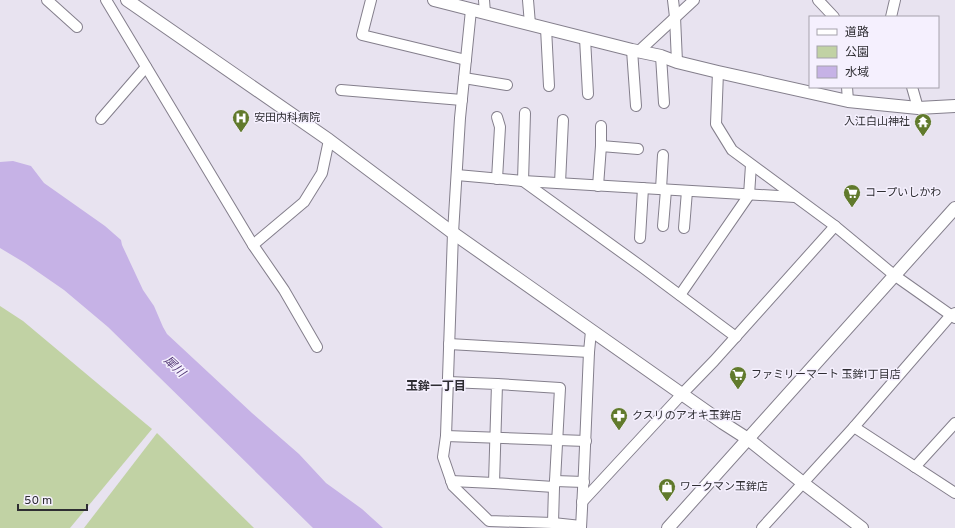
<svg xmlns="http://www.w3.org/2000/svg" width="955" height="528" font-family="Overpass,'Noto Sans JP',sans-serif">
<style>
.green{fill:#c1d2a4}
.water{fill:#c6b2e6}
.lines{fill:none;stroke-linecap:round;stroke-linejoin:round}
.minor-casing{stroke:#847f8c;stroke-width:12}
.tertiary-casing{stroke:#847f8c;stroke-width:14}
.minor{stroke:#fff;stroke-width:10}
.tertiary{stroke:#fff;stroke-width:12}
.labels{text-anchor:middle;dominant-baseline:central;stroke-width:3;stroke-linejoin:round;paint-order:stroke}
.poi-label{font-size:11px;fill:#2e2d32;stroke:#f5f0fe;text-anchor:start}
.water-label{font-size:12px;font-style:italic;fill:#533876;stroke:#f5f0fe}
.neighbourhood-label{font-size:12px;font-weight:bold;fill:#2e2d32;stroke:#f5f0fe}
</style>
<rect width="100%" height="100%" fill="#e8e3f0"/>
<g class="green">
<polygon points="0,306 23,321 152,429 70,528 0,528"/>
<polygon points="157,433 254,528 84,528"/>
</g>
<polygon class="water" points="13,161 31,166 44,183 105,226 121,240 122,245 143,290 154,306 163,327 167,334 252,413 299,454 326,483 362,509 383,528 313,528 108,327 64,290 25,263 0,248 0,162"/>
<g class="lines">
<defs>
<g id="minor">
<polyline points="47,0 77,27"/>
<polyline points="106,0 253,245 284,290 317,347"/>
<polyline points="371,0 362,35 466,60"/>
<polyline points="484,0 485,13"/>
<polyline points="528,0 530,24"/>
<polyline points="673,0 675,17 677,62"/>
<polyline points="818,0 834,17"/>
<polyline points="471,10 460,118 453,233 446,436 443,457 453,486 489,521 553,523 581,526"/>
<polyline points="891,17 895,0"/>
<polyline points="546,28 549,86"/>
<polyline points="585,38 588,94"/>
<polyline points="632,50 636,106"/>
<polyline points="639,51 694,0"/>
<polyline points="661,56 664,103"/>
<polyline points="718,72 716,124 732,150 835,226 894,275 955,318"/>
<polyline points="464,78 507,85"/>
<polyline points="847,87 848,101"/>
<polyline points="912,87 918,108"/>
<polyline points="341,90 462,100"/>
<polyline points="497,117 500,127 497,179"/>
<polyline points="101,119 146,67"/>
<polyline points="601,146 601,126"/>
<polyline points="457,175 523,181 795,197"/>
<polyline points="523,181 642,267 736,337"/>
<polyline points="523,181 525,113"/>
<polyline points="560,183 563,120"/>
<polyline points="598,186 601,146 638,149"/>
<polyline points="661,189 663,155"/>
<polyline points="663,226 666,190"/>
<polyline points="684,228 687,191"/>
<polyline points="640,238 643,188"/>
<polyline points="253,245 304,202 322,173 329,140"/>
<polyline points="680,295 749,195 751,165"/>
<polyline points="449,344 589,352"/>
<polyline points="448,382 497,384 494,483 554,487"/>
<polyline points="497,384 560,388 555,481 554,487 553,523"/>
<polyline points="854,427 955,493"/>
<polyline points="446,436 586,441"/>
<polyline points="915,467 955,423"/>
<polyline points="451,481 494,483"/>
<polyline points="555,481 584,482"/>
<polyline points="582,502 682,394 714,361 835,226"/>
<polyline points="581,528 584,470 589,352 591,331"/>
<polyline points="762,528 854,427 951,315 955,313"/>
</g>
<g id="tertiary">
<polyline points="127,0 329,140 453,233 723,423 748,439 803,483 862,528"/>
<polyline points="434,0 632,50 661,56 677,62 718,72 848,101 918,108 955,106"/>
<polyline points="668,528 955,208"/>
</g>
</defs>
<use href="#minor" class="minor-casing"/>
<use href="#tertiary" class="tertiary-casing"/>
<use href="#minor" class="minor"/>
<use href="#tertiary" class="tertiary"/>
</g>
<defs>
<symbol id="hospital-pin" viewBox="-11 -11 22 30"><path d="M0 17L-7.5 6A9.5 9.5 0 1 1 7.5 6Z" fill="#617a2c" stroke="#f5f0fe"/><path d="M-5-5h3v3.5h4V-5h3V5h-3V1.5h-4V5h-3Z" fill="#fff"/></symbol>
<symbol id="temple-pin" viewBox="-11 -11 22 30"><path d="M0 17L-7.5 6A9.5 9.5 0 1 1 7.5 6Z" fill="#617a2c" stroke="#f5f0fe"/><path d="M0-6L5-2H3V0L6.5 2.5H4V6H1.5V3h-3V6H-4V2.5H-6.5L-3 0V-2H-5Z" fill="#fff"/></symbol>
<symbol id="supermarket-pin" viewBox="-11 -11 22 30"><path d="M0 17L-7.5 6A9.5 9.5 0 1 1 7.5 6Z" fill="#617a2c" stroke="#f5f0fe"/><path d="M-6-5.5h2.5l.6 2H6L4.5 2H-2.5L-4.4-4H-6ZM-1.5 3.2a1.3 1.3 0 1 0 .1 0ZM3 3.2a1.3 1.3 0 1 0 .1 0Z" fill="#fff"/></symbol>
<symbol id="pharmacy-pin" viewBox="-11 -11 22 30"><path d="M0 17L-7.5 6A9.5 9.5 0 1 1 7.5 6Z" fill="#617a2c" stroke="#f5f0fe"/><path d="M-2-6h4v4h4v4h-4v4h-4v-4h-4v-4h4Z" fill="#fff"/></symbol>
<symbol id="shop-pin" viewBox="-11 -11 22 30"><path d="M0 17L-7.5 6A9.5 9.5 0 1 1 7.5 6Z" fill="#617a2c" stroke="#f5f0fe"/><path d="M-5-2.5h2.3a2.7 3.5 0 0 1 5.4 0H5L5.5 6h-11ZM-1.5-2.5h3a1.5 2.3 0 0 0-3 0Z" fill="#fff"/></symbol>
</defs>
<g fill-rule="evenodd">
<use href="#hospital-pin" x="231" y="108" width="20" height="27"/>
<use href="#temple-pin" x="913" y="112" width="20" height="27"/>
<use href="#supermarket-pin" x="842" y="183" width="20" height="27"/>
<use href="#supermarket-pin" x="728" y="365" width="20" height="27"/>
<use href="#pharmacy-pin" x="609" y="406" width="20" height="27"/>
<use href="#shop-pin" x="657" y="477" width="20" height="27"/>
</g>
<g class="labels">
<g class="poi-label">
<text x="254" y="118">安田内科病院</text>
<text x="910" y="122" text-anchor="end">入江白山神社</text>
<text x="865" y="193">コープいしかわ</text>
<text x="751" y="375">ファミリーマート 玉鉾1丁目店</text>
<text x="632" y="416">クスリのアオキ玉鉾店</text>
<text x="680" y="487">ワークマン玉鉾店</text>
</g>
<g class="water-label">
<text transform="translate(174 367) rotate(43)">犀川</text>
</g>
<g class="neighbourhood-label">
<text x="436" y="387">玉鉾一丁目</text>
</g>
</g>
<rect x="809" y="16" width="130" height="72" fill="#f5f0fe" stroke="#a5a2ac"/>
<rect x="817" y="29" width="20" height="6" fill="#ffffff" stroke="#a5a2ac"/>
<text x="845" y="36" font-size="12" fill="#2e2d32">道路</text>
<rect x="817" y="46" width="20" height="12" fill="#c1d2a4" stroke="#a5a2ac"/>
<text x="845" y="56" font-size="12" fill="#2e2d32">公園</text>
<rect x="817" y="66" width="20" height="12" fill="#c6b2e6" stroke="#a5a2ac"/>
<text x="845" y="76" font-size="12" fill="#2e2d32">水域</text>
<path d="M18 504v6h69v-6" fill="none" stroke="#2e2d32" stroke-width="2"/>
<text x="24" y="504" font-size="12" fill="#2e2d32" stroke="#f5f0fe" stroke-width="3" paint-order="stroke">50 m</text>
</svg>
